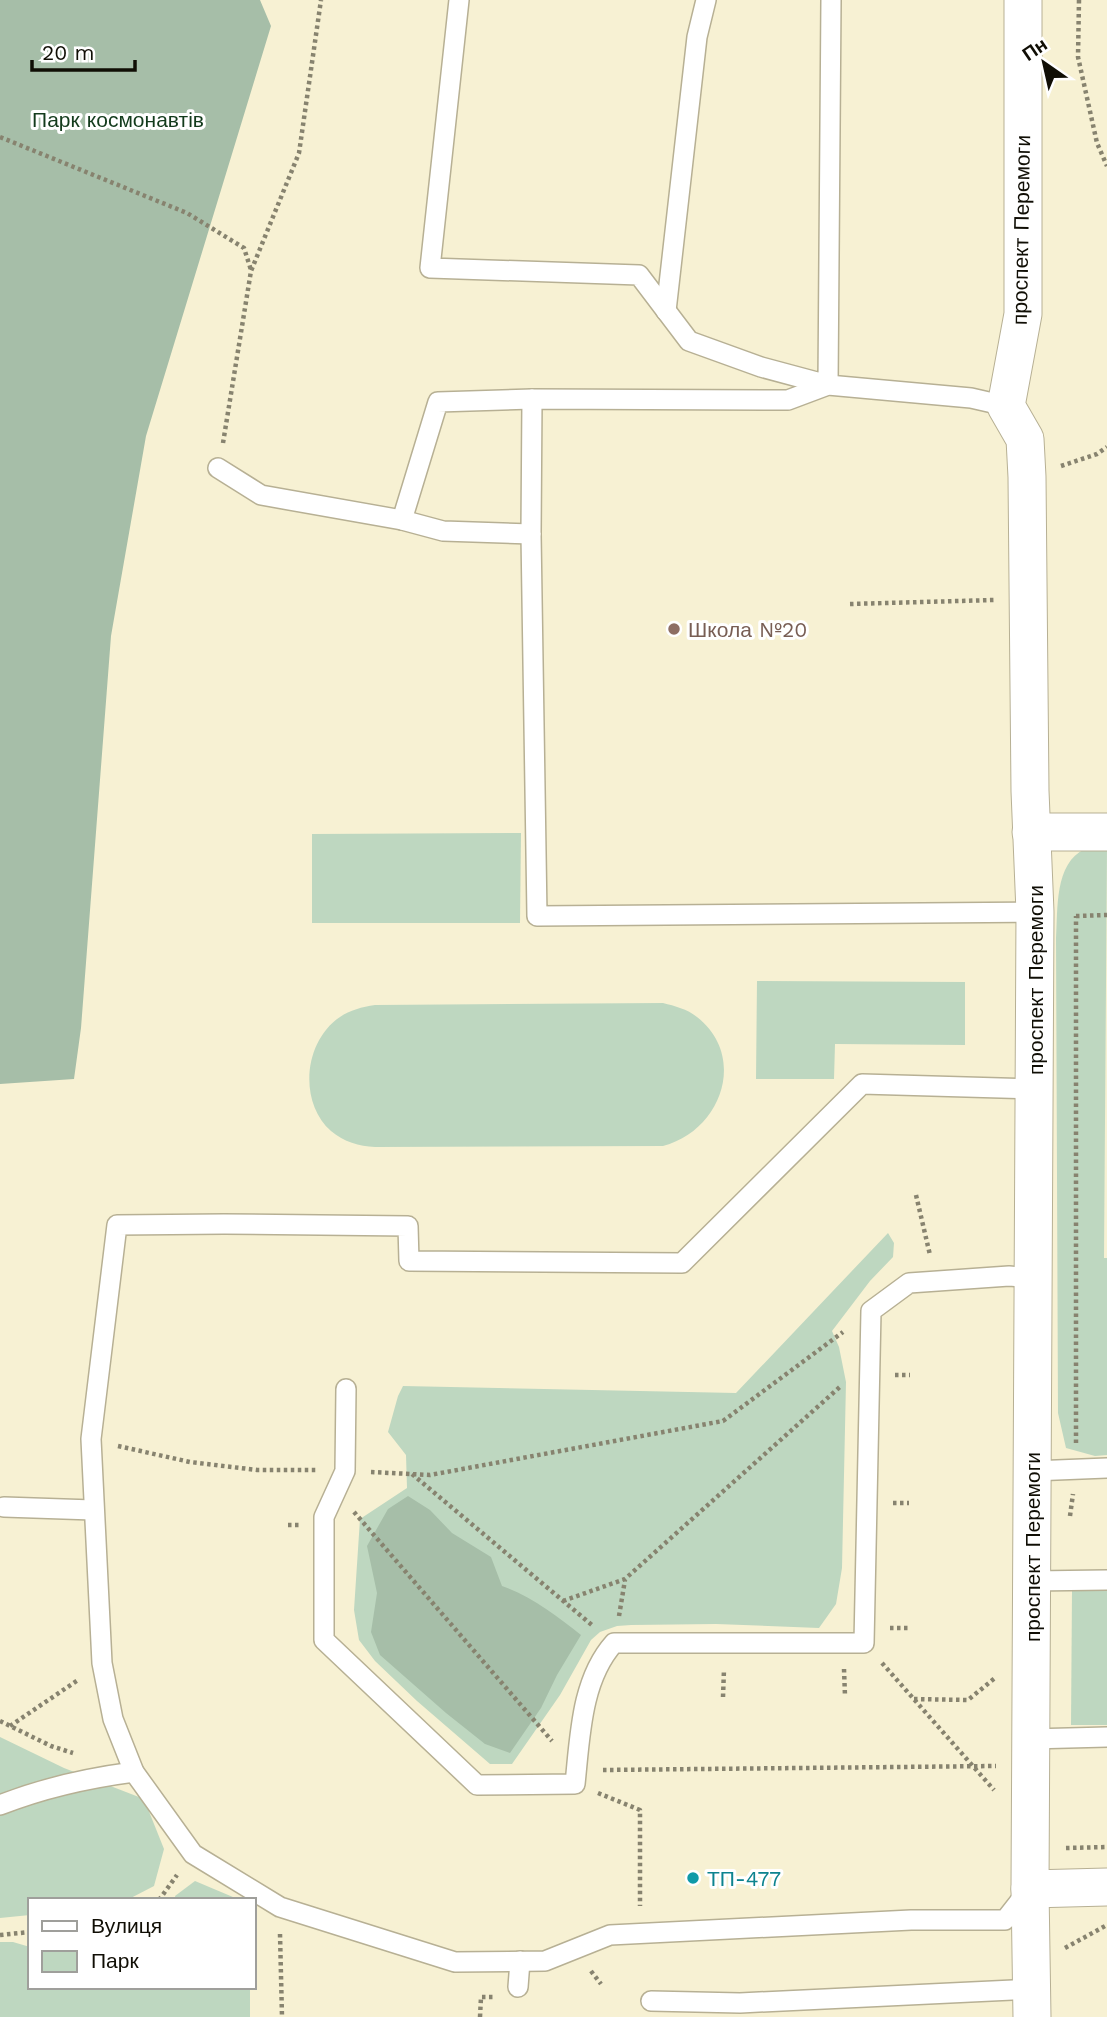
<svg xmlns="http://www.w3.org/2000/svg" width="1107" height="2017" font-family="'Work Sans',sans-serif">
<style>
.green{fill:#bed7c0}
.forest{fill:#a6bea8}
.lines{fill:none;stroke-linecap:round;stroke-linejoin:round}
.service-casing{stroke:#b7b094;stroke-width:22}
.minor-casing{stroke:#b7b094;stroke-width:39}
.path{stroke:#87836f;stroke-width:4.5;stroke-dasharray:3.5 3.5;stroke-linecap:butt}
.service{stroke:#fff;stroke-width:19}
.minor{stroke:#fff;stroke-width:37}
.education-dot{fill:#8d6e63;stroke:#fff;stroke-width:2.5}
.culture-dot{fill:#0f9aa8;stroke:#fff;stroke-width:2.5}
.labels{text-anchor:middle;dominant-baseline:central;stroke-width:6;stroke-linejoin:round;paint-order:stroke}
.park-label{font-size:21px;fill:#133b1c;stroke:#fff}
.street-label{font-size:21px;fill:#100e05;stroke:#fff}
.education-label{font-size:21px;fill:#785e54;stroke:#fff;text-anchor:start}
.culture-label{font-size:21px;fill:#0d838f;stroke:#fff;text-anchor:start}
</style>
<rect width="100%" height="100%" fill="#f7f1d3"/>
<g class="green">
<polygon points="521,833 520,923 312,923 312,834"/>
<path d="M1107,847L1104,1258H1107V1455L1095,1456L1066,1448L1058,1413L1056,938C1058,910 1054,863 1085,849C1091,847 1101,848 1107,847Z"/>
<polygon points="757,981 965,982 965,1045 835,1044 834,1079 756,1079"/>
<path d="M663,1003C675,1006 687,1009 697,1017C748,1057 721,1131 663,1146L375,1147C359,1146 344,1142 331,1131C298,1102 304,1041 340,1017C350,1010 362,1007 375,1005Z"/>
<polygon points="888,1233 894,1243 893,1257 870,1281 832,1331 839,1347 846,1382 842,1568 836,1604 819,1628 716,1624 631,1625 617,1626 600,1632 591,1640 560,1695 512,1764 490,1764 417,1701 375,1661 359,1640 354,1610 360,1519 407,1488 406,1455 388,1432 398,1396 403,1386 736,1393"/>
<polygon points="1107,1590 1107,1725 1071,1725 1072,1591"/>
<polygon points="0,1737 64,1768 144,1799 164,1849 154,1886 127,1900 30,1900 30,1915 0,1918"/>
<polygon points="195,1881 240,1900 176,1900 175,1896"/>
<polygon points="0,1942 13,1942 30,1947 30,1987 250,1987 250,2017 0,2017"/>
</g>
<g class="forest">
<polygon points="0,0 260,0 271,26 146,436 111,636 81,1028 74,1079 0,1084"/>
<path d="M408,1496L430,1510L452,1533L491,1557L502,1586C531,1596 557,1616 581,1635L557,1675L541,1708L510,1753L485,1744L446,1713L380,1655L371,1632L377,1593L367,1546L388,1509Z"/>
</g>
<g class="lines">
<defs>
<g id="service">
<polyline points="459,0 430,268 639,275 689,341 761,367 828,385 831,0"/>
<polyline points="666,311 697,37 706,0"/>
<polyline points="1006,406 971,398 828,385 788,400 532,399 531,534 537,916 1035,912"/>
<polyline points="218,468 261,495 402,520 443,531 531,534"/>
<polyline points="402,520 438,402 532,399"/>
<path d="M346,1389L345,1471L324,1517V1640L477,1785L575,1784C580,1737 581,1680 614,1643H864L871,1311L909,1283L1009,1276L1034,1278"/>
<polyline points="1032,1471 1107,1468"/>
<polyline points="4,1507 93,1510"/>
<polyline points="1032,1581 1107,1580"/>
<polyline points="1030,1739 1107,1737"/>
<path d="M0,1805C43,1788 88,1778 134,1772"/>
<polyline points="1027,1892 1005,1920 911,1920 610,1935 545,1961 455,1962 280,1907 193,1854 134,1772 113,1719 102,1663 91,1439 117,1225 224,1224 408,1226 409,1261 682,1263 862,1084 1035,1089"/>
<polyline points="518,1987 520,1961"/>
<polyline points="651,2001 740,2003 1032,1989"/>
</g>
<g id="minor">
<polyline points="1023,0 1023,314 1006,406 1025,439 1027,477 1030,791 1035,912 1030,1889 1032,2017"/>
<polyline points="1031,832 1107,832"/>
<polyline points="1030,1889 1107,1887"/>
</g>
</defs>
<use href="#service" class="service-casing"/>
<use href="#minor" class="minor-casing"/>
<g class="path">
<polyline points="1079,0 1078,57 1097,143 1107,166"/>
<polyline points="0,137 187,213 244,248 251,270"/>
<polyline points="223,443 251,271 299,153 321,0"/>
<polyline points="1061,466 1097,454 1107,447"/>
<polyline points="850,604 994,600"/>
<polyline points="1076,916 1107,915"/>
<polyline points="916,1195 930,1255"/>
<polyline points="895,1375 910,1375"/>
<polyline points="1076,1443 1076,916"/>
<polyline points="118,1446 190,1462 257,1470 317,1470"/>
<polyline points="371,1472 430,1475 723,1421 843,1332"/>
<polyline points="412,1474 593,1626"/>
<polyline points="893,1503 909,1503"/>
<polyline points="354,1512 552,1741"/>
<polyline points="1070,1516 1073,1494"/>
<polyline points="288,1525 299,1525"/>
<polyline points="563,1601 625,1579 842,1385"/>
<polyline points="619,1616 625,1580"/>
<polyline points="890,1628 908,1628"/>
<polyline points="882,1663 994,1790"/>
<polyline points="844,1669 845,1696"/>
<polyline points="723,1697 724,1669"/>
<polyline points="914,1699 968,1700 995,1678"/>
<polyline points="0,1721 51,1746 73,1753"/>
<polyline points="10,1726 78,1680"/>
<polyline points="603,1770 996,1766"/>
<polyline points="598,1793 640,1810 640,1906"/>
<polyline points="1066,1848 1107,1847"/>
<polyline points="159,1900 177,1875"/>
<polyline points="280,1934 282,2017"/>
<polyline points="0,1935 30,1932"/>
<polyline points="1065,1948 1107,1925"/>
<polyline points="591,1971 601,1984"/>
<polyline points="480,2017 481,1997 495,1997"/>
</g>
<use href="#service" class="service"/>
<use href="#minor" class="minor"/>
</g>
<circle class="education-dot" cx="674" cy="629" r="7"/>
<circle class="culture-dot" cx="693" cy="1878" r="7"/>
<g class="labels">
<g class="park-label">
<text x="118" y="119">Парк космонавтів</text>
</g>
<g class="street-label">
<text transform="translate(1021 230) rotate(-89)">проспект Перемоги</text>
<text transform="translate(1035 980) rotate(-90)">проспект Перемоги</text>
<text transform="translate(1032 1547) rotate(-90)">проспект Перемоги</text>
</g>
<g class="education-label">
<text x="688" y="629">Школа №20</text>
</g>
<g class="culture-label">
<text x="707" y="1878">ТП-477</text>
</g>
</g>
<rect x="28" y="1898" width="228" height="91" fill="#ffffff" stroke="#9f9f9b" stroke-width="2"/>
<rect x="42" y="1921" width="35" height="10" fill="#ffffff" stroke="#9f9f9b" stroke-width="2"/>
<text x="91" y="1933" font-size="21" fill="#100e05">Вулиця</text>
<rect x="42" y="1951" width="35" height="21" fill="#bed7c0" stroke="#9f9f9b" stroke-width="2"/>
<text x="91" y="1968" font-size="21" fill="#100e05">Парк</text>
<g transform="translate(1044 63) rotate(326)" stroke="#ffffff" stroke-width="5" paint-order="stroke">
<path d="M0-5L12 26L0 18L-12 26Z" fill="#100e05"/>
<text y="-10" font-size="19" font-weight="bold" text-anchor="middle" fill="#100e05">Пн</text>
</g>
<path d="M32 60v10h103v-10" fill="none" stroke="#100e05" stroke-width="3.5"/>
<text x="42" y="60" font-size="21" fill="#100e05" stroke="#ffffff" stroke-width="5" paint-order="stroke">20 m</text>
</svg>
